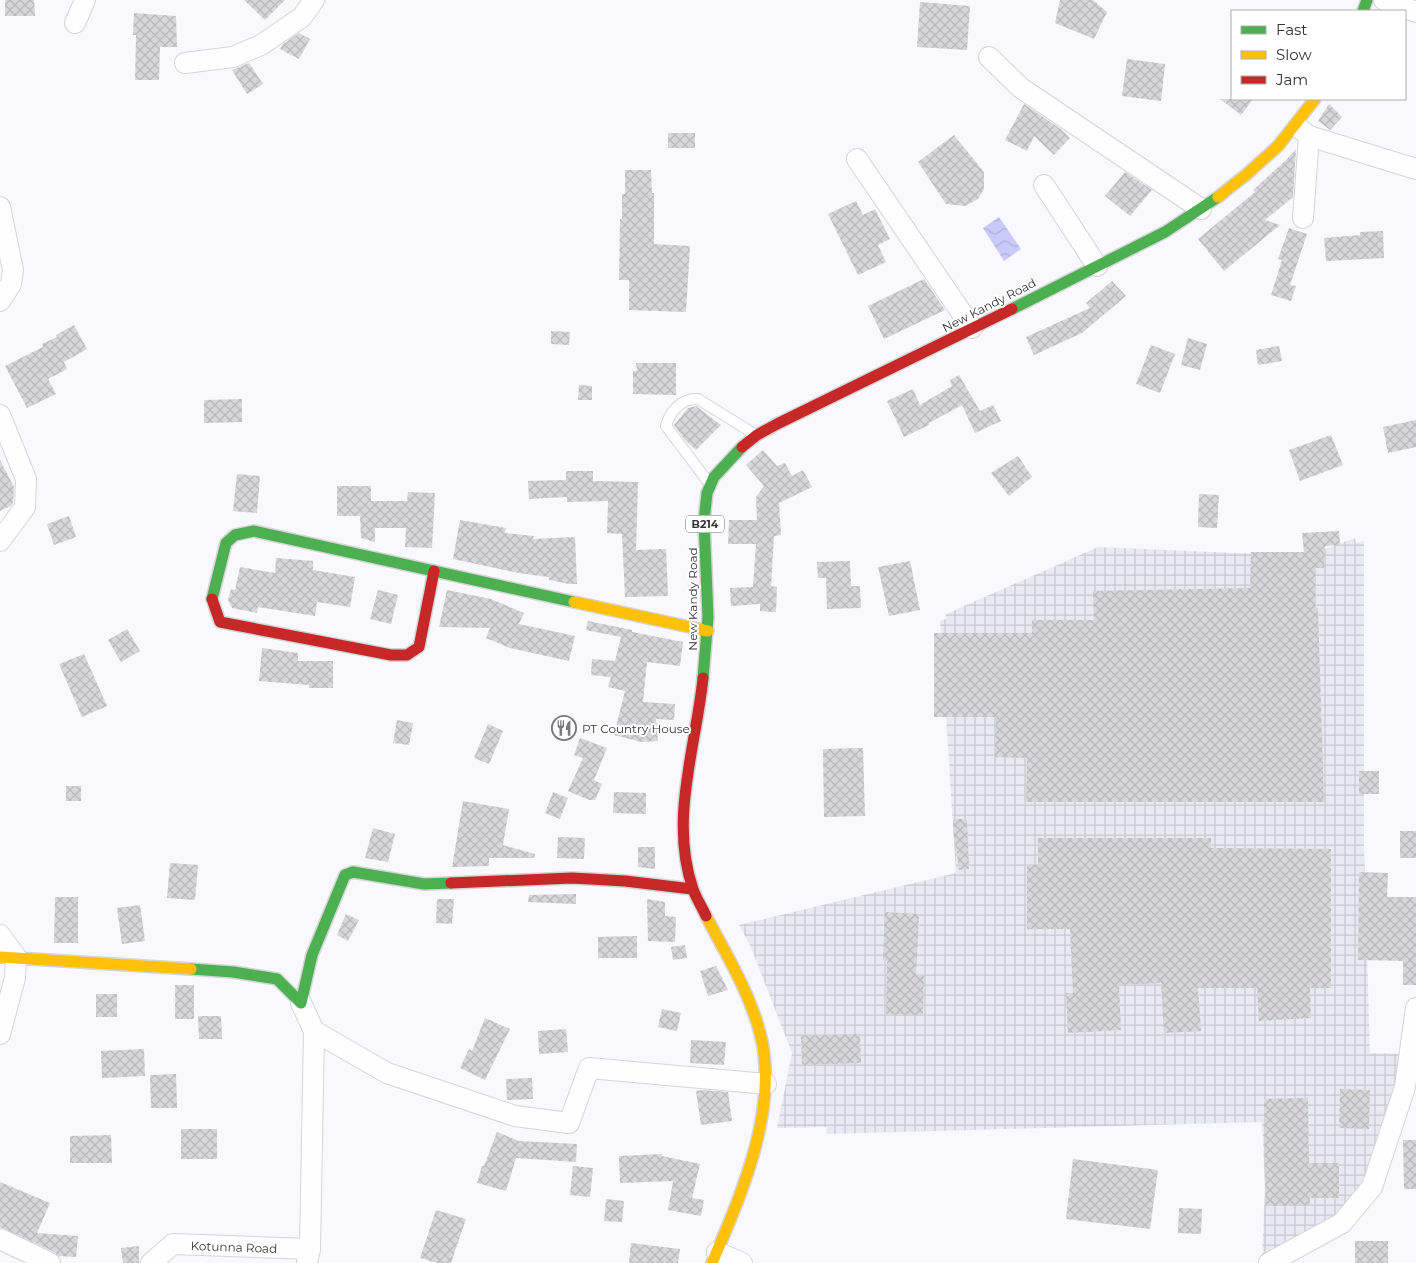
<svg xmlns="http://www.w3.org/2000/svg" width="1416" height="1263" font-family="Montserrat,sans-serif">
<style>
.industrial{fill:url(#industrial-grid)}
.water{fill:url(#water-waves)}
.building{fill:url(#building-cross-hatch)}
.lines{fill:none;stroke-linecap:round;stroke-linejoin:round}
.lane-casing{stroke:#d5d5d8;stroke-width:12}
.street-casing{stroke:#d5d5d8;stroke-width:22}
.fast-casing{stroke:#d5d5d8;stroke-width:14}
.slow-casing{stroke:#d5d5d8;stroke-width:14}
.jam-casing{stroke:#d5d5d8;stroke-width:14}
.lane{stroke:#fefeff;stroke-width:10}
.street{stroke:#fefeff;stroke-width:20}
.fast{stroke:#4caf50;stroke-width:11}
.slow{stroke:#ffc107;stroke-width:11}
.jam{stroke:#c62828;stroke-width:11}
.labels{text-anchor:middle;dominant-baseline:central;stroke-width:4;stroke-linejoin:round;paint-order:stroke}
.shield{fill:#fff;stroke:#717173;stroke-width:1}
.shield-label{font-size:11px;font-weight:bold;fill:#343437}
.street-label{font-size:12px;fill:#343437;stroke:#fff}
.poi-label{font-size:12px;fill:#343437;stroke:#fff;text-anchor:start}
</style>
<defs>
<pattern id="industrial-grid" width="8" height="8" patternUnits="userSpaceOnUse" patternTransform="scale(1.25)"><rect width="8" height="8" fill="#e8e9f3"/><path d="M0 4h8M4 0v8" fill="none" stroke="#c8c8d1"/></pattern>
<pattern id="water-waves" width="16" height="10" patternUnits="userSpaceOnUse" patternTransform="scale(1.25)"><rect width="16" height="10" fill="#cacafa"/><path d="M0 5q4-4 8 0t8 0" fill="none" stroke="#aeaed7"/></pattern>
<pattern id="building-cross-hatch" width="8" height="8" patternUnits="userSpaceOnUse" patternTransform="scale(1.25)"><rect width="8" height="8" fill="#d7d7da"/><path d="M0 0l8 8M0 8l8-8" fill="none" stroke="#b9b9bc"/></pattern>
</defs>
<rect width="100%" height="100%" fill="#f8f8fd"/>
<polygon class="industrial" points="1355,538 1356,543 1364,541 1364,849 1370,1053 1405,1054 1360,1204 1262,1257 1265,1189 1262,1122 826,1134 827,1127 777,1128 792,1053 750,945 739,925 956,873 940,621 946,619 946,614 1098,547 1305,556"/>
<polygon class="water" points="999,217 1021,249 1004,261 983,228"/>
<g class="building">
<polygon points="5,0 34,0 35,16 5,16"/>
<polygon points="244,0 285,0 265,20"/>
<polygon points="1060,0 1093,0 1107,12 1094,39 1055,23"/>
<polygon points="920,2 970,6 967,50 917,47"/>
<polygon points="134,13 176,16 177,47 160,47 159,80 135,80 136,35 133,35"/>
<polygon points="299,33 310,39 299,59 280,49 283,44"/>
<polygon points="1127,59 1165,64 1161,101 1122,96"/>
<polygon points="249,63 263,84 247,94 232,70"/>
<polygon points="1220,99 1253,99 1241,115"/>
<polygon points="1024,104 1062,130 1070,138 1054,155 1034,136 1027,151 1005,140"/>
<polygon points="1329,104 1342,117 1330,130 1318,121"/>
<rect x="668" y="133" width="27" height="15"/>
<polygon points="954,135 984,172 984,189 978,199 965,206 946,204 918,162"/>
<polygon points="1296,149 1293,197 1265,220 1280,225 1224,271 1198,239 1255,192 1253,190 1286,160"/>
<polygon points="625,170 651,170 652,193 654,193 654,244 690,246 686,312 629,310 629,280 619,280 620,219 622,219 622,194 625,194"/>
<polygon points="1125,172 1152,190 1130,216 1105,196"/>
<polygon points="856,201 863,215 875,209 890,239 878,245 886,262 858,275 828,214"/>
<polygon points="1289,228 1307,234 1290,285 1296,286 1291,301 1271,295 1282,260 1278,259"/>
<polygon points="1383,231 1384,258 1326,261 1324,238 1360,235 1360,232"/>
<polygon points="924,279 945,310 884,339 868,306"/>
<polygon points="1112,281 1126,296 1082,333 1034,355 1026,337 1090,308 1086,303"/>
<polygon points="74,325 87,349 64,362 67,369 48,379 56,394 27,408 5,366 43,347 42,344 57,337 56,335"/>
<polygon points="551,331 570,332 569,345 551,344"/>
<polygon points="1188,338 1207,344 1200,370 1181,365"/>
<polygon points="1151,345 1175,354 1160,393 1136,384"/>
<polygon points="1279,346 1282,361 1258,365 1256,350"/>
<polygon points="636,363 676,363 676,395 633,394 633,371 637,371"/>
<polygon points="959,375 980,411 993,405 1001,421 975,433 962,405 929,423 929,425 904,437 887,401 913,389 920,405 952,386 950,380"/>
<polygon points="579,385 592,386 592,400 578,400"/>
<polygon points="242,399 242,422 204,423 204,400"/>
<polygon points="696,406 721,425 696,450 685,440 674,425 688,408"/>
<polygon points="1416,420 1416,447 1388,453 1383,427"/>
<polygon points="1331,435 1343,465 1300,481 1289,450"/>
<polygon points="763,450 777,466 785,463 792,476 803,470 812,487 779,503 781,535 774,536 771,586 777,587 776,612 760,611 760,604 731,606 730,588 753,587 756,544 728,544 729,520 757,520 756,497 764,486 746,465"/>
<polygon points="1018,456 1032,477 1009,496 991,473"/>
<polygon points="0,460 14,487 13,503 11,506 0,511"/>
<polygon points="566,471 593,471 593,481 638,482 636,550 666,549 668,596 625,597 622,534 607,533 608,501 567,502 567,497 529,499 528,481 566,480"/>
<polygon points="237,474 260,476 257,513 233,511"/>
<polygon points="337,486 371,486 371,501 407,501 408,492 435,493 432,548 405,547 406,528 375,528 375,542 361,538 360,516 337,516"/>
<polygon points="1199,494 1219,495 1217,528 1198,527"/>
<polygon points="69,516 76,537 54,545 47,524"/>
<polygon points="460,520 506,528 505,533 534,536 533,539 575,537 577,584 569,584 549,580 549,577 518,573 453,559"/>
<polygon points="1339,531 1340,545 1325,546 1324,568 1315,568 1315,609 1318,608 1324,802 1026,802 1027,758 995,757 996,717 934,717 934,633 1032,633 1032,620 1094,620 1093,591 1250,588 1251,552 1304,552 1302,533"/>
<polygon points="276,558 313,561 313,570 355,577 350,607 317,602 315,616 258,607 257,613 232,608 228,600 231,589 235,590 240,567 275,573"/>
<polygon points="850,561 851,586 860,586 861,608 827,609 826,578 818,578 817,562"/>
<polygon points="910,561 920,610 889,616 878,567"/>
<polygon points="378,590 398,595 391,624 370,619"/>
<polygon points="447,590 491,599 524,613 519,624 575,636 569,661 510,648 486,638 490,628 439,627"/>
<polygon points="588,621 632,630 632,632 683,642 680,666 647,662 643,702 675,704 674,720 656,719 658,741 641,742 614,735 625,691 608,687 611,677 591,675 592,659 615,661 621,637 586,630"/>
<polygon points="127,629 140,651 121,662 108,640"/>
<polygon points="262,648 298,653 298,661 333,661 333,688 309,688 309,685 259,681"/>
<polygon points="84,654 107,706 82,717 59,664"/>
<polygon points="397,720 413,723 409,745 393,743"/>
<polygon points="488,724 503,731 489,764 474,758"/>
<polygon points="580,738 607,748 594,780 602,784 595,800 589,800 568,791 583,758 574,755"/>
<polygon points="863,748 865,816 824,817 823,749"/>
<rect x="1359" y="771" width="20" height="23"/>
<rect x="66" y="786" width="15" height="15"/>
<polygon points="553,792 568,798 560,819 545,813"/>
<polygon points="614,792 646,793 646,814 613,813"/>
<polygon points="463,801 509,809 503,845 535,854 534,858 489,858 489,866 452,867"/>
<polygon points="953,819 967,819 969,869 959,870 955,841 954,841"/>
<polygon points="373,828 395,834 388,862 365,858"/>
<rect x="1400" y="831" width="16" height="27"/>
<polygon points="558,837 585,838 584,859 557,858"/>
<polygon points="1038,838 1211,838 1211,848 1331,849 1331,988 1310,988 1311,1018 1259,1021 1257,988 1198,988 1201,1031 1164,1033 1161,983 1119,985 1121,1030 1068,1033 1066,993 1073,993 1070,929 1027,929 1027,865 1038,865"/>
<polygon points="638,847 655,847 655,869 638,867"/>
<polygon points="170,863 198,865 195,900 167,898"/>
<polygon points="1359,872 1388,873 1387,897 1416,897 1416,985 1403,985 1403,961 1358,960"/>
<polygon points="576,894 576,904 528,902 529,895"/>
<polygon points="55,897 78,897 78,943 54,943"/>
<polygon points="437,899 454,899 452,924 436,923"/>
<polygon points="647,899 665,902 665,916 676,917 675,942 648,941"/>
<polygon points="140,905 145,941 122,944 117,908"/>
<polygon points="885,912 919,914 916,975 924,975 923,1015 886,1014 887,960 883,960"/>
<polygon points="346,914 359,920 348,941 337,935"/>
<polygon points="637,936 637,958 598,958 598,937"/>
<polygon points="685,945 687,958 673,960 671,947"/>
<polygon points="716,966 728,990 708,996 700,971"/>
<rect x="175" y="985" width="19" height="34"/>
<rect x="96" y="994" width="21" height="23"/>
<polygon points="662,1009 681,1013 677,1031 658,1027"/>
<polygon points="198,1016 221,1016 222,1039 199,1039"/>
<polygon points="485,1018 510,1029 485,1080 460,1068 469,1049 472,1051"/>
<polygon points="566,1029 568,1052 539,1054 538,1031"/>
<polygon points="860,1034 861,1063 802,1065 801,1036"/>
<polygon points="691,1040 726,1042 724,1065 690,1063"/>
<polygon points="144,1049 145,1076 102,1078 101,1051"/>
<polygon points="176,1074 177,1108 151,1108 150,1075"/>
<polygon points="532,1078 533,1099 507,1100 506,1079"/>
<polygon points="1340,1089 1370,1090 1369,1129 1339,1128"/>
<polygon points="703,1090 728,1092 732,1121 701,1125 696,1091"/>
<polygon points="1308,1098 1309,1163 1339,1163 1339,1198 1310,1198 1310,1205 1266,1206 1264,1099"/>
<rect x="181" y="1129" width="36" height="30"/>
<polygon points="497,1132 519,1141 577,1144 576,1162 516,1158 506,1191 477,1183 482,1166 484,1166"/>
<polygon points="111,1135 112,1163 70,1163 70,1136"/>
<polygon points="1403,1140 1416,1140 1416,1189 1404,1189"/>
<polygon points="662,1154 662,1156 700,1164 692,1198 704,1200 701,1216 668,1210 673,1181 620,1183 619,1156"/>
<polygon points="1073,1159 1158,1170 1150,1229 1066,1219"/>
<polygon points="573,1166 593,1168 590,1197 570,1195"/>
<polygon points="0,1182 50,1203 37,1233 78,1236 76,1257 59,1256 52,1251 0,1227"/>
<polygon points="606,1199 624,1201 622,1222 604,1221"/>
<polygon points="1179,1208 1202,1209 1201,1234 1178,1233"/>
<polygon points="436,1210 466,1219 451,1263 437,1263 420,1258"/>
<rect x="1355" y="1241" width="33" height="22"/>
<polygon points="631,1243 680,1249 678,1263 629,1263"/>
<polygon points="139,1246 139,1263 123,1263 121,1248"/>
</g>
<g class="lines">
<defs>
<path id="lane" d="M709,483L666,426C670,411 682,398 698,399L756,435"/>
<g id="street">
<polyline points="1384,0 1416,12"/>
<polyline points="75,23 85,0"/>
<polyline points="989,57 1021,88 1201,209"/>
<polyline points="185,63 233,57 261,45 302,17 314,0"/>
<polyline points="1299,128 1309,136 1303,218"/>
<polyline points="1309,136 1416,169"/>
<polyline points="857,159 972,328"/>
<polyline points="1044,185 1097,266"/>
<polyline points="0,207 13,270 11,284 0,301"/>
<polyline points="0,415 26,479 25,507 0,541"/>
<polyline points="0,935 16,957 15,978 0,1034"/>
<polyline points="301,1003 314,1031 310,1249"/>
<polyline points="314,1031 387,1073 515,1116 569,1123 589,1068 766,1084"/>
<polyline points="0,1239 50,1263"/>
<polyline points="717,1252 742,1263"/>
<polyline points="151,1263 173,1244 310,1249 307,1263"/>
<polyline points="1269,1263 1342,1223 1372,1187 1405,1087 1416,1008"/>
</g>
<g id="fast">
<polyline points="1363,11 1367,0"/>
<polyline points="1012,309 1165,232 1218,197"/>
<polyline points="212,599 226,543 235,535 254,531 574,602"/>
<polyline points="703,678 708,617 704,521 707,493 714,477 742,447"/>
<polyline points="191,969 233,972 277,979 301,1003 312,955 345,875 353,872 424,884 451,883"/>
</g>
<g id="slow">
<polyline points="1218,197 1247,174 1278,146 1315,99"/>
<polyline points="574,602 708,631"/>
<path d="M706,916C726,954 749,991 760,1033C780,1108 741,1195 712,1263"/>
<polyline points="0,957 191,969"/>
</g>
<g id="jam">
<polyline points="742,447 757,435 777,424 1012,309"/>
<polyline points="212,599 220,622 391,655 407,655 419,647 434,571"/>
<path d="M703,678C696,747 669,820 693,889C696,898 702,907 706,916"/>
<polyline points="451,883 572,878 625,881 692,889"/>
</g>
</defs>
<use href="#lane" class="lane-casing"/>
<use href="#street" class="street-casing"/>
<use href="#fast" class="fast-casing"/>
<use href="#slow" class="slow-casing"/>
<use href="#jam" class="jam-casing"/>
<use href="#lane" class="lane"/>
<use href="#street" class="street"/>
<use href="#fast" class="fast"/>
<use href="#slow" class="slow"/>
<use href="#jam" class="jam"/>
</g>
<defs>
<symbol id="restaurant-ring" viewBox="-11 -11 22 22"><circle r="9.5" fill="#fff" stroke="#79797c" stroke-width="1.5"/><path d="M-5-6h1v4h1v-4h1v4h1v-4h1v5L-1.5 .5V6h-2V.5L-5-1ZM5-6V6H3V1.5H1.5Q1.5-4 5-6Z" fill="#79797c"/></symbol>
</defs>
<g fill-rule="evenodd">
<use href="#restaurant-ring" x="550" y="714" width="28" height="28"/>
</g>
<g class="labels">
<rect class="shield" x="686" y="515.5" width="38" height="17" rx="4"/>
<g class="shield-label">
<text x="705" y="524">B214</text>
</g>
<g class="street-label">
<text transform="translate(989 305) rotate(-27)">New Kandy Road</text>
<text transform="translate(692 599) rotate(-90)">New Kandy Road</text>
<text transform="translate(234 1247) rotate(2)">Kotunna Road</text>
</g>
<g class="poi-label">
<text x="582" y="728">PT Country House</text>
</g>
</g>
<rect x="1231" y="10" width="175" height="90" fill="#ffffff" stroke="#aeaeaf"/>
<rect x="1241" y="26" width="25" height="8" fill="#4caf50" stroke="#aeaeaf"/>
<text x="1276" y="35" font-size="15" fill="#343437">Fast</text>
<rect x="1241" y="51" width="25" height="8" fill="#ffc107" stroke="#aeaeaf"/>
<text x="1276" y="60" font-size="15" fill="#343437">Slow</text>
<rect x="1241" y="76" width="25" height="8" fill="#c62828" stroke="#aeaeaf"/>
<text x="1276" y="85" font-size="15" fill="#343437">Jam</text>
</svg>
